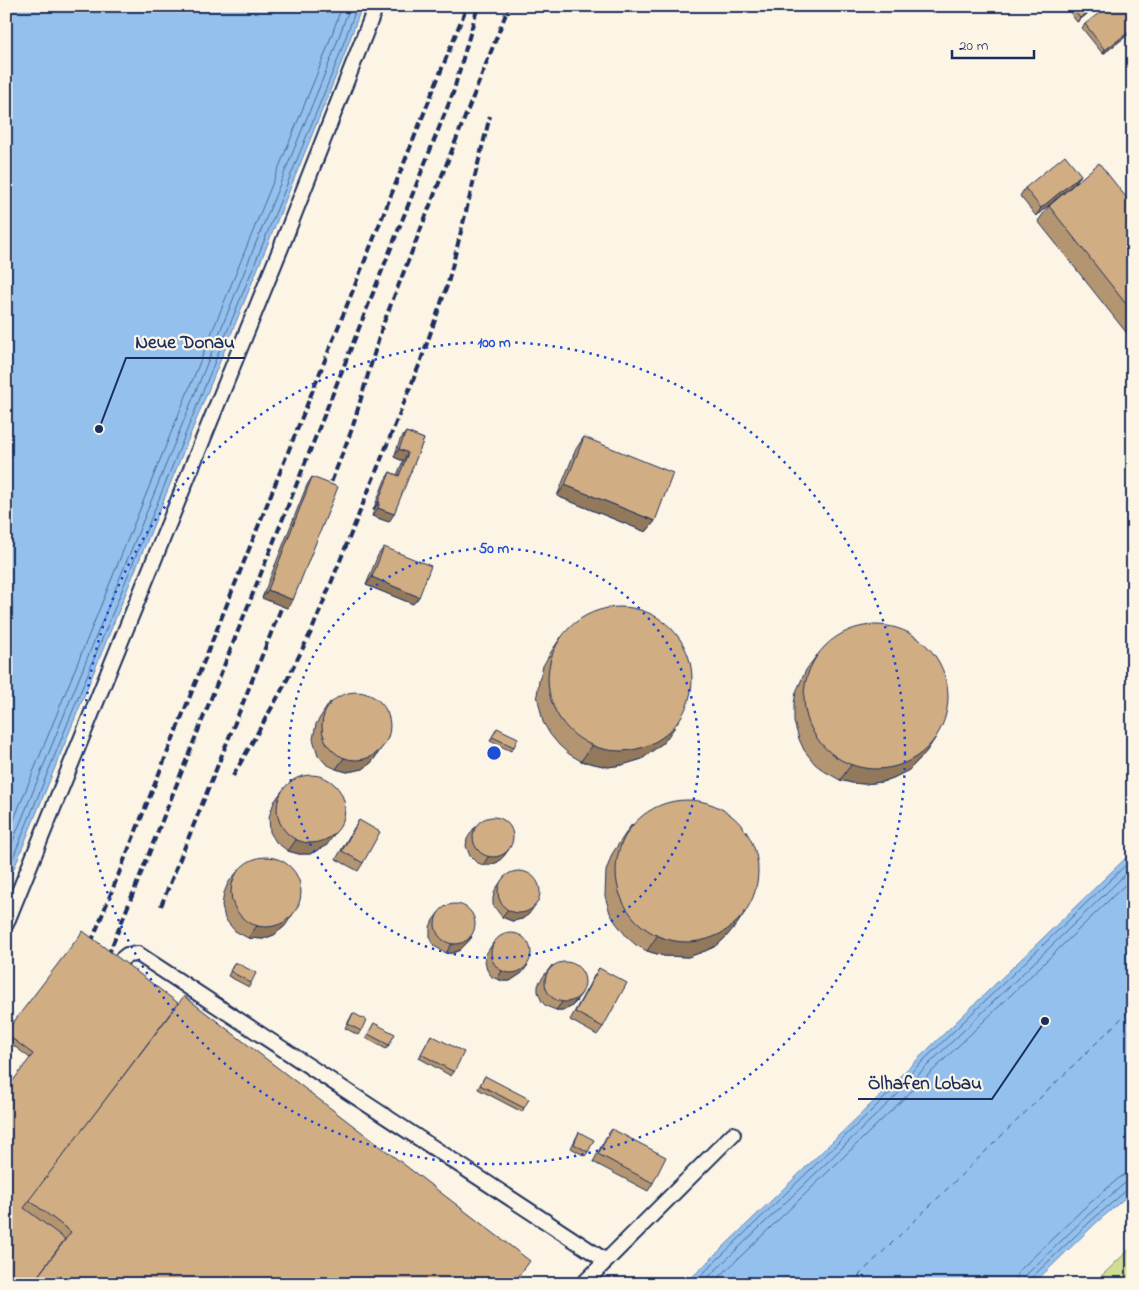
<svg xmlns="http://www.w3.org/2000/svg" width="1139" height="1290" font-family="'Indie Flower',sans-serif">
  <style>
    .green { fill: #d1dd90; stroke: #768677 }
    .water { fill: #94c0ed; stroke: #6486b4 }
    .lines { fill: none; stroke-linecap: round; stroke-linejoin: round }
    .shore { stroke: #4b6997; stroke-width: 1 }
    .ferry { stroke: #395382; stroke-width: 1; stroke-dasharray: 6 5; stroke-linecap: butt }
    .lane-casing { stroke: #1b2f5e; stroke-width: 18 }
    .lane { stroke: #fcf5e5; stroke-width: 14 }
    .rail { stroke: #1b2f5e; stroke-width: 4; stroke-dasharray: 8 4; stroke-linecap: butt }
    .wall { fill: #b49571; stroke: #1b2f5e }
    .shaded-wall { fill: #92795c; stroke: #1b2f5e }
    .building { fill: #d1ad83; stroke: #1b2f5e }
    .ring { fill: none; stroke: #1d4ed8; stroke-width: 2.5; stroke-dasharray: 2.5 5 }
    .centre { fill: #1d4ed8; stroke: #fcf5e5; stroke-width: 2.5 }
    .ring-label { font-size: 15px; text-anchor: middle; font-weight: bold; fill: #1d4ed8; stroke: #fcf5e5; stroke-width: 4.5; stroke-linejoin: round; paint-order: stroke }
    .leader { fill: none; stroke: #1b2f5e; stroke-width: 2 }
    .callout-dot { fill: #1b2f5e; stroke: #fcf5e5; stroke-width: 2 }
    .callout-label { font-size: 19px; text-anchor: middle; font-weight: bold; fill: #1b2f5e; stroke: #fcf5e5; stroke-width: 4.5; stroke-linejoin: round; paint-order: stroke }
  </style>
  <rect width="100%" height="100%" fill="#fcf5e5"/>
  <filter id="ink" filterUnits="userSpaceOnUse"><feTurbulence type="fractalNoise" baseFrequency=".02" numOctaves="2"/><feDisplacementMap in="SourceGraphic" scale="10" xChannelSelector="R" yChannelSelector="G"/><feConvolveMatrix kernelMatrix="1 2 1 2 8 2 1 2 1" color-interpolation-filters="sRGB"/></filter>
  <g filter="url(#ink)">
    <!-- green -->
    <polygon class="green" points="1133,1246 1133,1284 1093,1284"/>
    <!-- water -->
    <g class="water">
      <polygon points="6,6 362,6 342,61 6,888"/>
      <polygon points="1133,851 1133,1191 1096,1223 1033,1284 685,1284"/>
    </g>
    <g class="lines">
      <!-- shore -->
      <g class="shore">
        <polyline points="6,839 325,54 342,6"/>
        <polyline points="6,858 332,56 350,6"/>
        <polyline points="6,875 338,59 357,6"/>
        <polyline points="692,1284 1133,858"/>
        <polyline points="701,1284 1133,867"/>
        <polyline points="712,1284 1133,877"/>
        <polyline points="1016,1284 1017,1275 1021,1269 1083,1209 1119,1178 1126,1174 1133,1174"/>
        <polyline points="1023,1284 1027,1274 1089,1214 1124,1184 1133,1181"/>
        <polyline points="1030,1284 1031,1278 1093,1219 1128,1189 1133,1188"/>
      </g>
      <!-- ferry -->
      <polyline class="ferry" points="850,1284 1133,1007"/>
      <defs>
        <g id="lane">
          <polyline points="6,924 282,245 376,6"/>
          <polyline points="117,963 127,955 138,954 606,1261"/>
          <polyline points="583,1284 733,1134"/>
        </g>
      </defs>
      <!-- lane casing -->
      <use href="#lane" class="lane-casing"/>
      <!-- lane -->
      <use href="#lane" class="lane"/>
      <!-- rail -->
      <g class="rail">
        <polyline points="327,493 352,429 382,327 509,6"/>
        <polyline points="233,776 284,686 312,630 420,363 448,283 490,116"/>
        <polyline points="161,906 282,606"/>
        <polyline points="91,943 467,6"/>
        <polyline points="108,956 453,93 478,6"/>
      </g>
    </g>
    <!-- wall -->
    <g class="wall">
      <polygon points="1065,6 1097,6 1077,22"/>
      <polygon points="1085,24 1133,31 1103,54 1082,28"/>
      <polygon points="1081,175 1075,183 1036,216 1020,196 1025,188"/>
      <polygon points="1049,206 1133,206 1133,341 1038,221"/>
      <polygon points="406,432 424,439 389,522 372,516 374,510 373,510 385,480 390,472 397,475 403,461 394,457 400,440"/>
      <polygon points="584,437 655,521 646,532 557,496 576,449"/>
      <polygon points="312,477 293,600 287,608 262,598 307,485"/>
      <polygon points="384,547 419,597 413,604 366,585 378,555"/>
      <polygon points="561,637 664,742 642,759 622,765 608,767 581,761 569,754 559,745 550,734 543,722 537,695 539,681 543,666 551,652"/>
      <polygon points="817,655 936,737 926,752 909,770 893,778 882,782 864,784 852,783 840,780 824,771 815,764 804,750 799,739 794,722 794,704 796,692 806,670"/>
      <polygon points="330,702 387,740 372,762 363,769 347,772 336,769 326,764 318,755 313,739 316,724"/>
      <polygon points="497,728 514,747 511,751 490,741"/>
      <polygon points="282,791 327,845 310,854 299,854 288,851 276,842 270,832 269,817 274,802"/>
      <polygon points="359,820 363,863 358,871 336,859 354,828"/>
      <polygon points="632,824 747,909 737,924 725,938 716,946 705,951 688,957 664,956 647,951 636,945 627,937 616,923 610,913 605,896 606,871 612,854"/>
      <polygon points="474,828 509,849 503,857 498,862 490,865 483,865 476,862 470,856 466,846 467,839"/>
      <polygon points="237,872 285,926 274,935 263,939 248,938 235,931 225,919 222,905 224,893 228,883"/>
      <polygon points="505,876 529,914 522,919 512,921 502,917 493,905 493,898 495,890"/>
      <polygon points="439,912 472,937 466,944 460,950 453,953 446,953 434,946 430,937 430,927 433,920"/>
      <polygon points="495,940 522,973 510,981 503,981 497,979 492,977 487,970 485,960 486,954"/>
      <polygon points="235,962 251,983 249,987 228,976"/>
      <polygon points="552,965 577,1001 571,1007 564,1010 556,1010 546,1006 542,1002 538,992 538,986 540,981"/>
      <polygon points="599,968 603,1027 597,1035 570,1020 594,976"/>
      <polygon points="353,1013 361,1031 358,1035 345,1028"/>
      <polygon points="374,1023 389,1045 386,1049 366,1038"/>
      <polygon points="6,1032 522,1272 6,1284 30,1058 6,1040"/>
      <polygon points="431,1035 454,1072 451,1076 419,1058"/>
      <polygon points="485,1076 524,1108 522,1112 478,1089"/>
      <polygon points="612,1129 653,1183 648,1191 593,1162 606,1137"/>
      <polygon points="579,1132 588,1152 585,1156 571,1148"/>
    </g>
    <!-- shaded-wall -->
    <g class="shaded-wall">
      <polygon points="1095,6 1097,6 1077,22 1080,18"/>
      <polygon points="1133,29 1133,31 1103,54 1105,50"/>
      <polygon points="1081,175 1075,183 1036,216 1041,208"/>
      <polygon points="399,449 408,453 403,461 394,457"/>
      <polygon points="565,485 655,521 646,532 557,496"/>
      <polygon points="378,502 380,502 374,510 373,510"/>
      <polygon points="378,508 394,514 389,522 372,516"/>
      <polygon points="372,577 419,597 413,604 366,585"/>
      <polygon points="268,590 293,600 287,608 262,598"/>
      <polygon points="675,727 664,742 642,759 622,765 608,767 581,761 592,746"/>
      <polygon points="936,737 926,752 909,770 893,778 882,782 864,784 852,783 840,780 851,765"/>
      <polygon points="380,750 372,762 363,769 347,772 336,769 344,758"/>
      <polygon points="335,833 327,845 310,854 299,854 288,851 296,840"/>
      <polygon points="509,849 503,857 498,862 490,865 483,865 488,857"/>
      <polygon points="538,901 529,914 522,919 512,921 502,917 508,909"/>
      <polygon points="747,909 737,924 725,938 716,946 705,951 688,957 664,956 647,951 657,936"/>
      <polygon points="293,914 285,926 274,935 263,939 248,938 256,927"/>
      <polygon points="472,937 466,944 460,950 453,953 446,953 451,945"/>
      <polygon points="528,965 522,973 510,981 503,981 497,979 502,971"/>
      <polygon points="582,993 571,1007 564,1010 556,1010 562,1002"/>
    </g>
    <!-- building -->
    <g class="building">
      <polygon points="1071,6 1095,6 1080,18"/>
      <polygon points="1108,6 1133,6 1133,29 1105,50 1085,24"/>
      <polygon points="1065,155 1081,175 1041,208 1025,188"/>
      <polygon points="1099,163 1133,206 1133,313 1049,206"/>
      <polygon points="406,432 424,439 394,514 378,508 380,502 378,502 390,472 399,476 408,453 399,449"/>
      <polygon points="584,437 673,473 655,521 565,485"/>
      <polygon points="312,477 338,487 293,600 268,590"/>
      <polygon points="384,547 431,566 419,597 372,577"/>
      <circle cx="620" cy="679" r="72"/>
      <circle cx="876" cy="697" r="72"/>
      <circle cx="356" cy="726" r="34"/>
      <polygon points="497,728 518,738 514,747 492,737"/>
      <circle cx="311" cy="809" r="34"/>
      <circle cx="687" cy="871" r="71"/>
      <circle cx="493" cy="837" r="20"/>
      <polygon points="359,820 380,832 363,863 342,851"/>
      <circle cx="266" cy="892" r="35"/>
      <circle cx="519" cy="892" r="21"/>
      <circle cx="455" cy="924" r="20"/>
      <polygon points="83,931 178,1003 24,1208 65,1239 32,1284 6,1284 6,1090 33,1054 6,1034 6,1032"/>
      <circle cx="511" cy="953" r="20"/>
      <circle cx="565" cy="982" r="20"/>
      <polygon points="235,962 256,973 251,983 230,971"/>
      <polygon points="599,968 627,983 603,1027 575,1012"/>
      <polygon points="184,996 530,1261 513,1284 32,1284 71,1232 29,1200"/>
      <polygon points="353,1013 366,1020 361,1031 348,1024"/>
      <polygon points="374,1023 395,1034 389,1045 368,1034"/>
      <polygon points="431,1035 464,1052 454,1072 421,1054"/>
      <polygon points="485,1076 529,1099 524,1108 480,1085"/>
      <polygon points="612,1129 666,1157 653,1183 598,1154"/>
      <polygon points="579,1132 594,1140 588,1152 574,1144"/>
    </g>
  </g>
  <!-- distance rings -->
  <g class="ring">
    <circle cx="494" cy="753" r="205"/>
    <circle cx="494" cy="753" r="411"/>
  </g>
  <circle cx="494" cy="753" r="8" class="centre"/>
  <g class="ring-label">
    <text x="494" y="347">100 m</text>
    <text x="494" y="553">50 m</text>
  </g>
  <!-- callouts -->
  <path class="leader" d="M99 429L126 358H245M1045 1021L992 1099H858"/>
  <g class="callout-dot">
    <circle cx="99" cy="429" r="5"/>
    <circle cx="1045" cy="1021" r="5"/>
  </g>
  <g class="callout-label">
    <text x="185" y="348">Neue Donau</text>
    <text x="925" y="1089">Ölhafen Lobau</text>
  </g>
  <!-- margin -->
  <rect width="1139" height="1290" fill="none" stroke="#fcf5e5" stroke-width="25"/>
  <rect x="12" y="12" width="1114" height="1265" fill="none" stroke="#1b2f5e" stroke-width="2" filter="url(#ink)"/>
  <!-- scale -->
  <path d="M952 50v8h82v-8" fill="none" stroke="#1b2f5e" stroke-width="2.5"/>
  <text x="959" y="50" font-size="15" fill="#1b2f5e" stroke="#fcf5e5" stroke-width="4" paint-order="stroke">20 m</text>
</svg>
